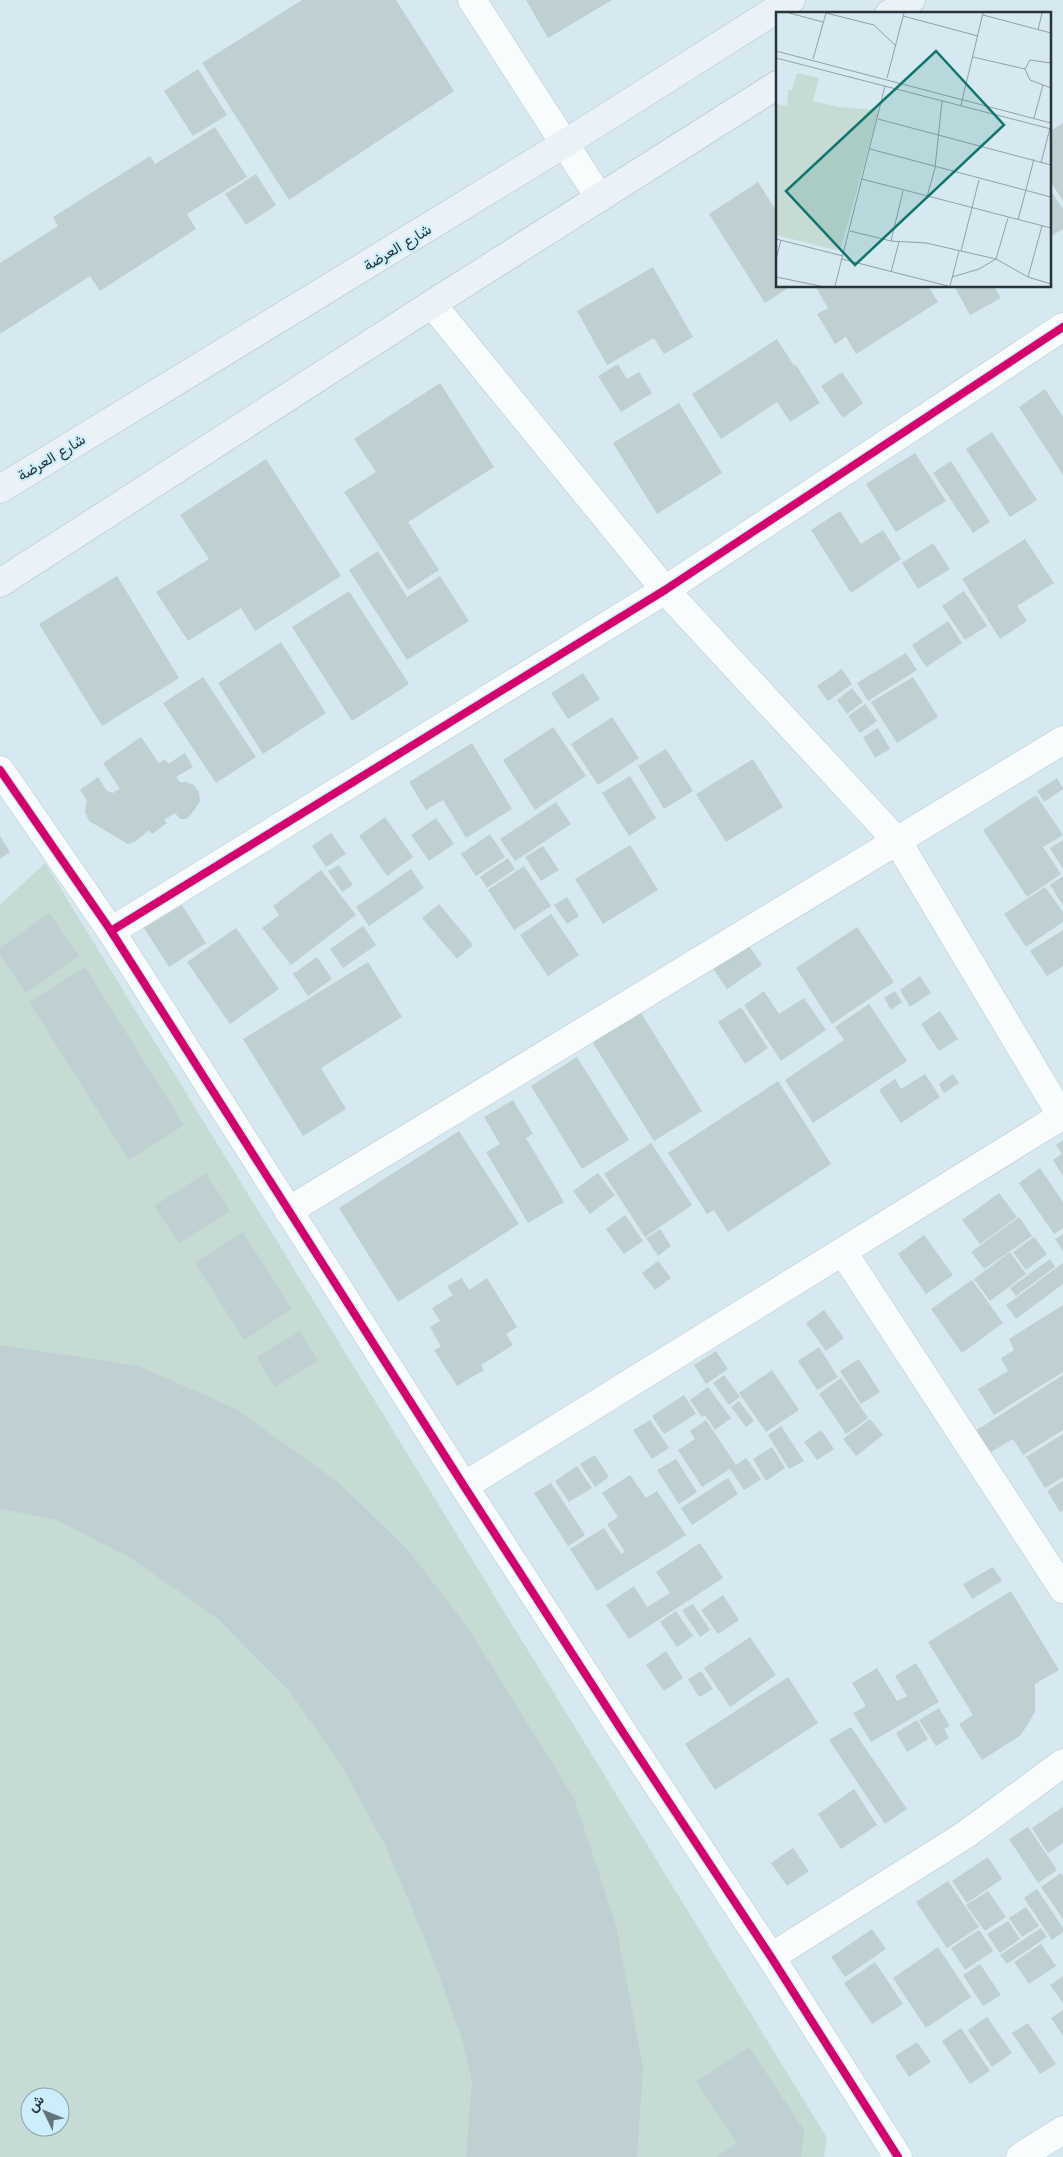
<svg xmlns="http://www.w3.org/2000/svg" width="1063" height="2157" font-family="Helvetica,Vazirmatn,sans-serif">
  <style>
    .green { fill: #c6dbd4; fill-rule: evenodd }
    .building { fill: #bfd0d2 }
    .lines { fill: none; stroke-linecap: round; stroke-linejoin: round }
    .minor-casing { stroke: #b7c6cb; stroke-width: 29 }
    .tertiary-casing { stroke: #b7c6cb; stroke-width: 29 }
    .primary-casing { stroke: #adbcc6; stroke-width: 29 }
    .minor { stroke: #f9fcfd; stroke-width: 28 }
    .tertiary { stroke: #f9fcfd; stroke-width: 28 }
    .primary { stroke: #ebf2f7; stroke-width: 28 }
    .cycleway-casing { stroke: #cbeefa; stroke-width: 11 }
    .cycleway { stroke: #d6006c; stroke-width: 8 }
    .labels { text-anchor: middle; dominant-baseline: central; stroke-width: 4.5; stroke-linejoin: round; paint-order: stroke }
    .street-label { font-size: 15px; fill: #27353a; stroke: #cbeefa }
    .inset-road { fill: none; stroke: #90a1a7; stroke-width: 1 }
    .view { fill: #0f766e; fill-opacity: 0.15; stroke: #0f766e; stroke-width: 2.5 }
    .inset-edge { fill: none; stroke: #27353a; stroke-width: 2.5 }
  </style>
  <rect width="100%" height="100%" fill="#d6e9f0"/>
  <!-- green -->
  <path class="green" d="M45,863L827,2138L824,2157H0V905ZM30,2097H60V2127H30Z"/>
  <!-- building -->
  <g class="building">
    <polygon points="302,0 396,0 454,91 289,200 202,63"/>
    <polygon points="526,0 612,0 548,38"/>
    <polygon points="198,69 227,115 193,136 164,91"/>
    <polygon points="1063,123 1063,201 1049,179 1049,132"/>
    <polygon points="215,127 247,177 187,214 196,229 100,291 90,276 0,334 0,263 58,226 53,217 150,156 155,164"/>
    <polygon points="256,174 276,205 246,225 225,194"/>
    <polygon points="758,182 777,212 777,286 791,286 765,303 709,214"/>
    <polygon points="1049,188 1063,209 1063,229 1053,235 1049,230"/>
    <polygon points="653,267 693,337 664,354 654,338 607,365 577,311"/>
    <polygon points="815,286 928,286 938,302 856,354 846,337 835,344 817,314 828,308"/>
    <polygon points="954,286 994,286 1001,298 970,315"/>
    <polygon points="777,339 794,366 796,365 820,403 790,422 777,402 721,439 692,394"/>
    <polygon points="618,364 627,379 639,372 652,393 621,412 598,376"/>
    <polygon points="842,372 863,403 843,418 821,386"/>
    <polygon points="440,383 494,467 408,522 439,570 408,590 344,492 376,472 354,439"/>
    <polygon points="1045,389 1063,417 1063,475 1019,407"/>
    <polygon points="679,403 722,473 657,514 613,443"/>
    <polygon points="992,432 1037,500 1010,517 966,449"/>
    <polygon points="915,453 946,501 896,532 866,484"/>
    <polygon points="266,459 341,576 255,631 241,608 188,641 156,592 209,559 180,515"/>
    <polygon points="951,461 990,522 973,533 933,473"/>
    <polygon points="840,511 861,544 883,530 901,559 851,593 811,530"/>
    <polygon points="1025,539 1054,583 1017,606 1027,621 1000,639 962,579"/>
    <polygon points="933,543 950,569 918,589 902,563"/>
    <polygon points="378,551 407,597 440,576 469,621 407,660 349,570"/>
    <polygon points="117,576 179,678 102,726 39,624"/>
    <polygon points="349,591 409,684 352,721 292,627"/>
    <polygon points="964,591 987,626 965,640 942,606"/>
    <polygon points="948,621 962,643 926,667 912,645"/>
    <polygon points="281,642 326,713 263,754 218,683"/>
    <polygon points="906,653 917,670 868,701 857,683"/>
    <polygon points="842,669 852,684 828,701 817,686"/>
    <polygon points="583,673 600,699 568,719 551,693"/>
    <polygon points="203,677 256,757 216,783 163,703"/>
    <polygon points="913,677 938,717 897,743 871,702"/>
    <polygon points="852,688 863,702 847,714 837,700"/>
    <polygon points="865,704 877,721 860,733 848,716"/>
    <polygon points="612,717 639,758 598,785 571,744"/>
    <polygon points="553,727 586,776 535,810 503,760"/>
    <polygon points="878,728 890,749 875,758 863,737"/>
    <polygon points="141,737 159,763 165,759 168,764 185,753 193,767 176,777 180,782 186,782 194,785 199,792 200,801 196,808 187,819 180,819 175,813 164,820 167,823 152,834 149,830 136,841 128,844 89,821 85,812 87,800 80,790 98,777 107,791 114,793 115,790 117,791 120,789 103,763"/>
    <polygon points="472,743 512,809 466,838 443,800 426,810 409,782"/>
    <polygon points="666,749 693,791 664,809 638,766"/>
    <polygon points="753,759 783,807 726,842 696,794"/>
    <polygon points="630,776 656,818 629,836 602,793"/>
    <polygon points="1057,778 1063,789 1044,802 1037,791"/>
    <polygon points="1036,795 1063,835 1043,847 1061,874 1027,897 983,830"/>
    <polygon points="556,802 571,824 515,861 500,839"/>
    <polygon points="385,817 413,857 387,876 359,836"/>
    <polygon points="436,818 454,844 429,861 411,835"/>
    <polygon points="331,833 346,854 326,867 312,846"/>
    <polygon points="490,834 505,857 476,876 461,854"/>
    <polygon points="0,836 10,852 0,859"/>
    <polygon points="1063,840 1063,869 1050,848"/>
    <polygon points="630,845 658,890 603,924 575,879"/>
    <polygon points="543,846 559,870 541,881 525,857"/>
    <polygon points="508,858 515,869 487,888 480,877"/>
    <polygon points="339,865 353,885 342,892 328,871"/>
    <polygon points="524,866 551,906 514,930 488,890"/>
    <polygon points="411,869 424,888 369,926 356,907"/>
    <polygon points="321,870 356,915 291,965 262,928 279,915 273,906"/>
    <polygon points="1063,876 1063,905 1050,885"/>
    <polygon points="1045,887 1063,912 1063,922 1026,947 1004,914"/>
    <polygon points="567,897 579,916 567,924 554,905"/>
    <polygon points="439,904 473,945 457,959 422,918"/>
    <polygon points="182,905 206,943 169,967 144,928"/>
    <polygon points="49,913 79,956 26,993 0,955 0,948"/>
    <polygon points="551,914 579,955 548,976 520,935"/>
    <polygon points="363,926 376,945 343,968 330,949"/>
    <polygon points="857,927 894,982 832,1024 796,968"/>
    <polygon points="236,928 279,989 230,1024 187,962"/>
    <polygon points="1063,930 1063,966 1047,976 1030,951"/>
    <polygon points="747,943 762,965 727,989 712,967"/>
    <polygon points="317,957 332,979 308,996 293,974"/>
    <polygon points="368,962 402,1017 321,1068 346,1109 303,1136 243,1039"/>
    <polygon points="85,967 184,1125 129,1160 29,1002"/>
    <polygon points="920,976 931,993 910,1007 900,990"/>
    <polygon points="764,991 779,1014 804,998 826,1030 781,1061 744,1005"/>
    <polygon points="895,991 902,1002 891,1010 884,998"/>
    <polygon points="869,1004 907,1061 813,1123 785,1080 844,1040 835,1027"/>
    <polygon points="636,1005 702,1111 654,1141 588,1035"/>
    <polygon points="741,1007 768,1048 745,1064 718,1022"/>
    <polygon points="940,1011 958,1039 939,1051 921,1024"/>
    <polygon points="577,1057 629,1140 582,1169 531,1086"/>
    <polygon points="925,1074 940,1097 901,1123 879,1090 895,1079 901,1089"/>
    <polygon points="953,1074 959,1083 944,1093 939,1084"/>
    <polygon points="778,1081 831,1164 728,1232 714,1210 707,1214 668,1153"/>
    <polygon points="513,1100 533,1134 526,1138 564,1202 528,1223 486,1152 500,1144 484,1117"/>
    <polygon points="459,1131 519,1224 398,1302 339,1208"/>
    <polygon points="1063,1140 1063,1176 1053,1160 1062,1154 1056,1145"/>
    <polygon points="651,1143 692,1205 645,1237 604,1174"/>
    <polygon points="1040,1168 1063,1202 1063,1228 1054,1234 1019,1183"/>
    <polygon points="206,1173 230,1211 179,1243 154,1206"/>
    <polygon points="598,1173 615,1195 590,1214 573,1191"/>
    <polygon points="999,1193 1017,1217 980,1244 962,1220"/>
    <polygon points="625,1215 643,1241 624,1254 606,1229"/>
    <polygon points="1019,1217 1032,1236 984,1269 971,1252"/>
    <polygon points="660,1229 671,1246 658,1256 646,1238"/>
    <polygon points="243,1232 292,1309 244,1340 195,1263"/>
    <polygon points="1063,1234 1063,1251 1055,1239"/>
    <polygon points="924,1235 953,1275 926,1294 898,1254"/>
    <polygon points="1034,1237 1047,1254 1026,1270 1013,1252"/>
    <polygon points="1010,1252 1026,1274 990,1301 974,1279"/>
    <polygon points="1050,1259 1055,1267 1016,1296 1010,1288"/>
    <polygon points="658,1261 671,1278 655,1290 642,1273"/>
    <polygon points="1063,1263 1063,1284 1016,1319 1006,1305"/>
    <polygon points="462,1278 469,1290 487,1278 517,1327 506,1334 513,1345 481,1365 484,1370 457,1386 434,1350 441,1347 430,1327 440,1321 432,1308 453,1295 447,1286"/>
    <polygon points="972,1280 1003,1323 962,1353 931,1309"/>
    <polygon points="1063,1305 1063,1372 994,1415 978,1389 1008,1371 1001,1358 1014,1350 1009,1339"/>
    <polygon points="824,1310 844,1338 826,1351 806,1323"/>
    <polygon points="300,1331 318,1361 274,1387 257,1357"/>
    <polygon points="0,1345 139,1366 234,1408 337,1481 408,1550 468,1628 574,1798 616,1925 643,2068 637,2157 466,2157 472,2082 462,2039 433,1959 386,1847 341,1765 290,1692 217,1618 129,1557 54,1519 0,1509"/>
    <polygon points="819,1347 838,1377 817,1390 798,1361"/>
    <polygon points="716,1351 728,1369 706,1384 694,1365"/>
    <polygon points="859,1359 880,1392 861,1404 840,1371"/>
    <polygon points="772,1370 799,1410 766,1432 739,1393"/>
    <polygon points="724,1375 740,1397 729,1405 713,1383"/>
    <polygon points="1063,1375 1063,1430 1023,1455 1013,1439 986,1455 972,1433"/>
    <polygon points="841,1378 868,1418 846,1434 819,1394"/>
    <polygon points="708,1387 731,1418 715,1430 705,1415 702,1417 690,1400"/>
    <polygon points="684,1395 696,1414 664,1434 652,1416"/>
    <polygon points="739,1401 754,1421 746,1427 731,1407"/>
    <polygon points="870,1419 883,1435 856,1456 843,1439"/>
    <polygon points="650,1420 669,1448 652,1459 633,1430"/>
    <polygon points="706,1420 736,1465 746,1458 761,1479 744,1490 730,1469 702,1487 678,1450 695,1439 690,1431"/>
    <polygon points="781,1426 804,1461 789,1469 768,1435"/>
    <polygon points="821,1430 834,1449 817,1460 804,1442"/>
    <polygon points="1063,1434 1063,1477 1045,1488 1026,1457"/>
    <polygon points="772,1447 785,1468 766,1481 753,1459"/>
    <polygon points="595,1455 609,1477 595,1487 580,1464"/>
    <polygon points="676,1459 697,1492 679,1504 657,1470"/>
    <polygon points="577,1466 592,1488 569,1502 555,1481"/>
    <polygon points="630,1475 646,1498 657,1491 686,1535 597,1591 570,1549 604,1528 621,1554 625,1552 607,1524 618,1517 602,1493"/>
    <polygon points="728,1478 738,1494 692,1525 681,1508"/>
    <polygon points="1063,1481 1063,1510 1060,1512 1047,1491"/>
    <polygon points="551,1483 585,1535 568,1546 534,1493"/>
    <polygon points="700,1543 723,1578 629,1639 606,1605 634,1586 647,1607 670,1593 656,1572"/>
    <polygon points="993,1567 1002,1581 972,1599 963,1584"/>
    <polygon points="1011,1591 1059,1670 1035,1684 1035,1712 1021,1735 982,1760 959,1724 973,1715 928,1642"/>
    <polygon points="723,1595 739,1620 718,1634 701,1610"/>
    <polygon points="693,1604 710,1630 700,1637 682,1610"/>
    <polygon points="676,1611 693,1636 677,1647 660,1622"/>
    <polygon points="750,1637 776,1675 730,1707 704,1668"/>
    <polygon points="666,1651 683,1678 664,1691 646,1665"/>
    <polygon points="916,1663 939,1702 871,1742 853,1713 866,1706 852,1683 877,1668 897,1701 907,1696 895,1676"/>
    <polygon points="701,1671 713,1689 699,1697 688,1679"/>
    <polygon points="788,1677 818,1723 715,1790 685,1744"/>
    <polygon points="939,1708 950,1726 944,1729 949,1738 936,1746 919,1720"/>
    <polygon points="917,1720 928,1739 907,1752 896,1733"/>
    <polygon points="851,1727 907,1809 885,1824 829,1740"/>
    <polygon points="854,1789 877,1825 841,1849 818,1814"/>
    <polygon points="1063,1807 1063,1843 1048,1853 1032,1828"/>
    <polygon points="1028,1827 1057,1870 1038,1883 1009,1839"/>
    <polygon points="793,1848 809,1871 787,1886 771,1863"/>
    <polygon points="988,1857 1002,1879 967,1903 952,1881"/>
    <polygon points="1061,1873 1063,1876 1063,1919 1041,1887"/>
    <polygon points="948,1881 979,1927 947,1948 916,1902"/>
    <polygon points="1037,1889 1063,1928 1063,1932 1052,1940 1024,1898"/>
    <polygon points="988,1891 1006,1917 985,1931 966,1905"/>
    <polygon points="1026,1907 1039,1926 1022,1937 1009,1918"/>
    <polygon points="1008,1921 1020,1939 1000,1953 987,1934"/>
    <polygon points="1041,1928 1047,1937 1007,1964 1000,1955"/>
    <polygon points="872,1929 886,1949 845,1977 831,1957"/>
    <polygon points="979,1930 993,1951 965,1970 951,1948"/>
    <polygon points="1041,1944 1056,1966 1029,1984 1014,1962"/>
    <polygon points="938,1947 971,1997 926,2028 893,1978"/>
    <polygon points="875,1962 903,2004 872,2024 844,1983"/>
    <polygon points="980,1964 1001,1995 983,2006 963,1975"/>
    <polygon points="1063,1976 1063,2003 1050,1985"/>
    <polygon points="1063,2010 1063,2036 1051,2018"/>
    <polygon points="987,2017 1012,2053 992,2067 968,2030"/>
    <polygon points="1028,2023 1056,2064 1040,2074 1012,2033"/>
    <polygon points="961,2028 990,2071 970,2084 942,2041"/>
    <polygon points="917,2042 931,2062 909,2077 895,2056"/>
    <polygon points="749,2047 804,2130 801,2157 716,2157 737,2143 696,2082"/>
  </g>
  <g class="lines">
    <defs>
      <g id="minor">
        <polyline points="472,0 599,197"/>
        <polyline points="432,304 665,590 898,842 1061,1115"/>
        <polyline points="111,931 665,590 1063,327"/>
        <polyline points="288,1211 1063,740"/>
        <polyline points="843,1252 1063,1589"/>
        <polyline points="464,1486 1063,1115"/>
        <polyline points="771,1957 965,1835 1063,1763"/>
        <polyline points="1020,2157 1063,2130"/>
      </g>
      <polyline id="tertiary" points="0,770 111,931 464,1486 624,1734 771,1957 898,2157"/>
      <g id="primary">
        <polyline points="889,14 911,0"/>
        <polyline points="0,489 564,144 791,0"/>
        <polyline points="0,583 432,304 777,85"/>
      </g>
    </defs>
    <!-- minor casing -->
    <use href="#minor" class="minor-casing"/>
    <!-- tertiary casing -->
    <use href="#tertiary" class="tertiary-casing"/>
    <!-- primary casing -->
    <use href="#primary" class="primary-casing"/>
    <!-- minor -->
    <use href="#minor" class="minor"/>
    <!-- tertiary -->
    <use href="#tertiary" class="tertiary"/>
    <!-- primary -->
    <use href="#primary" class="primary"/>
    <defs>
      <g id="cycleway">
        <polyline points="0,770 111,931 464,1486 624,1734 771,1957 898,2157"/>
        <polyline points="111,931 665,590 1063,327"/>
      </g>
    </defs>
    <!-- cycleway casing -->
    <use href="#cycleway" class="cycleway-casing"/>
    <!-- cycleway -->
    <use href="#cycleway" class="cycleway"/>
  </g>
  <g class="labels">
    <!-- street labels -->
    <g class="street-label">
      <text transform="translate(397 247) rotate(-31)">شارع العرضة</text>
      <text transform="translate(51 457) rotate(-31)">شارع العرضة</text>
    </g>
  </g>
  <!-- overview -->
  <g transform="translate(776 12)">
    <rect width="275" height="275" fill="#d6e9f0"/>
    <path d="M21,61L43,66L37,89L62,95L103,98L65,235L60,238L0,223V92L11,94L12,78H16Z" fill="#c6dbd4"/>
    <path class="inset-road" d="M13,1L47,10M50,1L98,13L120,34M207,3L275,21M127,4L202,24M262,18L266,1M0,39L275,111M197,45L249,57M0,46L275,117M37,47L50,1M275,51L254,48L249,57L254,68L275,76M111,66L128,1M185,93L207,1M258,106L267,73M102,107L275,153M94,137L275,185M265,151L274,116M86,167L275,216M151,185L159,156L166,89M242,208L258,147M74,219L115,229L150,231L220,247L252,265L275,272M0,227L67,244M115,229L127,179M185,239L203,168M0,247L5,228M66,247L172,274M115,260L123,230M0,265L44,274M176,265L203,257L220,247L232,206M252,265L266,214M59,274L109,74M174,274L183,239"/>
    <path class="view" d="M160,39L228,113L79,253L10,179Z"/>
    <rect width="275" height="275" class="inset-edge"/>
  </g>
  <!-- north arrow -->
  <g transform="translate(45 2112) rotate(313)"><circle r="24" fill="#cbeefa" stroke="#89a4ad"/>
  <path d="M0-4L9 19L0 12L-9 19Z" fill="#64747a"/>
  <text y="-8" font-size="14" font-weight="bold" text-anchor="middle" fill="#27353a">ش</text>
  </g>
</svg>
